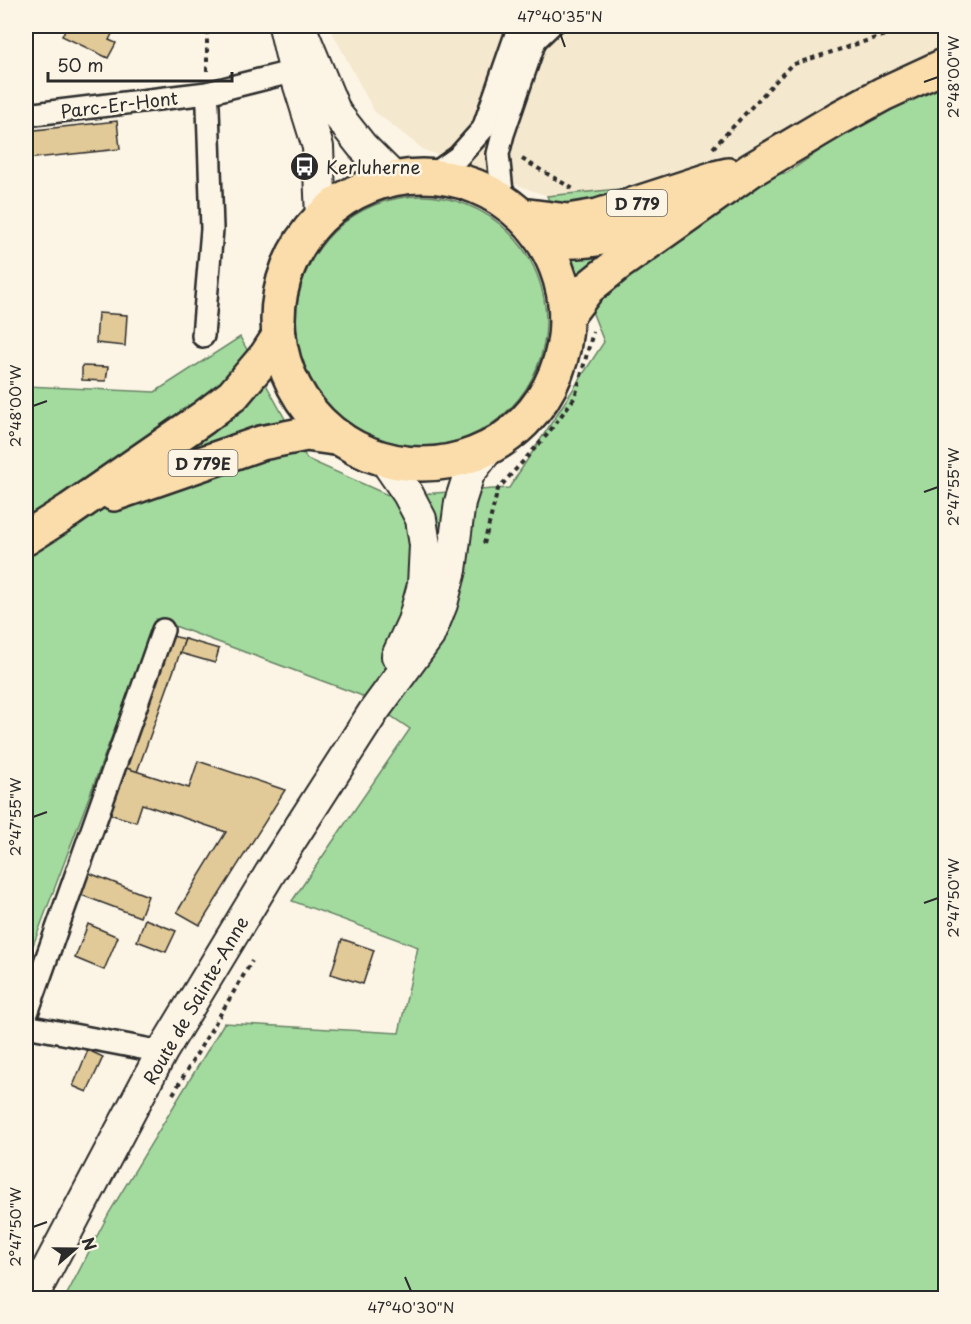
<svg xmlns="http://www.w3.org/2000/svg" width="971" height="1324" font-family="'Playpen Sans',sans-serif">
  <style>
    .built { fill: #f4e8ce }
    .green { fill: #a3db9f; stroke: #678365; stroke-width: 1.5 }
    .building { fill: #e1c998; stroke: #2b2b2b; stroke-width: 1.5 }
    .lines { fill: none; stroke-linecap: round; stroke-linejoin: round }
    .service-casing { stroke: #2b2b2b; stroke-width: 15 }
    .minor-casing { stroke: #2b2b2b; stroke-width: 26 }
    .secondary-casing { stroke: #2b2b2b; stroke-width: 34 }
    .primary-casing { stroke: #2b2b2b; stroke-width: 38 }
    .path { stroke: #2b2b2b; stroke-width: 4; stroke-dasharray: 4.5 4.5; stroke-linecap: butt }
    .service { stroke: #fcf5e5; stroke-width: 10 }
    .minor { stroke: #fcf5e5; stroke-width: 21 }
    .secondary { stroke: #fcf5e5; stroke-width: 30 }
    .primary { stroke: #faddab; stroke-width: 33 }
    .ticks { fill: none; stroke: #2b2b2b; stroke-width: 2 }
    .labels { text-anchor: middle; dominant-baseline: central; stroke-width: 5; stroke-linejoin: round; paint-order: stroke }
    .shield { fill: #fcf5e5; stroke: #6a6863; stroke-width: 1.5 }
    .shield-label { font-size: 16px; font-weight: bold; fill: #2b2b2b }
    .street-label { font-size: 18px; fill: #2b2b2b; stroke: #fcf5e5 }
    .poi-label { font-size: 18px; fill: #2b2b2b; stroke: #fcf5e5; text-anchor: start }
    .neatline { fill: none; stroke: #2b2b2b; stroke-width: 2 }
    .ticks-label { font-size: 15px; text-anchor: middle; fill: #2b2b2b }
  </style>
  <rect width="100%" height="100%" fill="#fcf5e5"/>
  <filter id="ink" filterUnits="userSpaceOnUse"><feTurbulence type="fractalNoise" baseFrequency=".0167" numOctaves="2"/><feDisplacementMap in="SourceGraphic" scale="12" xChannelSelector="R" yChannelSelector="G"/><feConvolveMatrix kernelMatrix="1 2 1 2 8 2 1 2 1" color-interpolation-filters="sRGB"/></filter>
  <g filter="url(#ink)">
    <!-- built -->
    <polygon class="built" points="329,26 945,26 945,86 864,120 787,173 547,196 424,150 374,111"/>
    <!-- green -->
    <g class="green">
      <polygon points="945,86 945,1298 65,1298 109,1213 224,1023 399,1033 418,947 292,901 410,729 360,695 156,619 26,964 26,386 155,392 240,337 307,459 390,496 509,488 604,342 547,196 787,173 864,120"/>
      <circle cx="421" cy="321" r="125"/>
    </g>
    <!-- building -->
    <g class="building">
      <polygon points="67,26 116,26 109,40 116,43 108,58 62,36"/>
      <polygon points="117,121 120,149 26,159 26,131"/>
      <polygon points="98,313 127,315 125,346 96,343"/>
      <polygon points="82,366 108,367 106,381 82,380"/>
      <polygon points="172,636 185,639 137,772 123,767"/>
      <polygon points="185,639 219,649 215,663 180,653"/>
      <polygon points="198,761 285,790 200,925 177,912 226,832 142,804 136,822 106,813 123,767 189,788"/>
      <polygon points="84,871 148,896 140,917 76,893"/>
      <polygon points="145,919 176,931 166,952 137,941"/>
      <polygon points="88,924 118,937 104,970 75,958"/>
      <polygon points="342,939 374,950 363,984 331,974"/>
      <polygon points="88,1050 103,1057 87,1092 73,1086"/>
    </g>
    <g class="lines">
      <defs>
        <polyline id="service" points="538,45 558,26"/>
        <g id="minor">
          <polyline points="26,115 207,93 279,75 306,72"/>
          <polyline points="431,176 458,157 483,129 519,26"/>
          <polyline points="503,201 498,154 503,134 540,26"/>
          <polyline points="203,336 212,229 208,107 207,93"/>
          <polyline points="26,1016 163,630"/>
          <polyline points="26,1026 162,1052"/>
        </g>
        <g id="secondary">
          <polyline points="284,26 295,73 318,147 321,217"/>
          <polyline points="300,26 336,113 362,146 394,178"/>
          <polyline points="384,459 408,494 421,519 425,545 423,585 413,621 397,656"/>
          <polyline points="32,1298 162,1052 272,870 374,711 429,636 442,604 451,570 460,502 469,474 489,448"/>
        </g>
        <g id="primary">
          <circle cx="422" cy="320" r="144"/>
          <polyline points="521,215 568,221 598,216 715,178 728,175"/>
          <path d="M553,241C596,243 622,236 658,214"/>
          <polyline points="566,317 588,288 619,263 751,170 837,119 883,94 946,65"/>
          <polyline points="114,494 261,443 306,434 341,439"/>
          <polyline points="26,538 70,510 203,418 233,395 266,356 279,336"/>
        </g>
      </defs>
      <!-- service casing -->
      <use href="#service" class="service-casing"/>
      <!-- minor casing -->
      <use href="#minor" class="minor-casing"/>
      <!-- secondary casing -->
      <use href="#secondary" class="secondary-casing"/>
      <!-- primary casing -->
      <use href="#primary" class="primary-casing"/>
      <!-- path -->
      <g class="path">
        <polyline points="207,71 207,26"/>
        <polyline points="713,148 791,65 913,26"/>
        <polyline points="522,159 575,190"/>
        <polyline points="484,544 498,489 546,436 575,397 593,332"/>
        <polyline points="173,1094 252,961"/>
      </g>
      <!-- service -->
      <use href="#service" class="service"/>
      <!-- minor -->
      <use href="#minor" class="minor"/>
      <!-- secondary -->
      <use href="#secondary" class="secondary"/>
      <!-- primary -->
      <use href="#primary" class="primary"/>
    </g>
  </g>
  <!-- ticks -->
  <path class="ticks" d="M560,33L565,47M924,82L938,77M33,406L47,401M924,492L938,487M33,817L47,812M924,903L938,898M33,1227L47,1222M405,1277L411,1291"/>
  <!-- icons -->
  <defs>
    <symbol id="bus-disc" viewBox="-11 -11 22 22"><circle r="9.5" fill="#2b2b2b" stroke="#fcf5e5"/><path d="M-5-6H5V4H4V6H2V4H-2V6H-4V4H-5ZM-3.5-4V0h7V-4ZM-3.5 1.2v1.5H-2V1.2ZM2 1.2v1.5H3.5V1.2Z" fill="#fff"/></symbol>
  </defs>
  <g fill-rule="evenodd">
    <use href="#bus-disc" x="288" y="150" width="33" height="33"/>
  </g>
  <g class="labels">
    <!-- shield labels -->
    <g class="shield">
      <rect x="607" y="190" width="60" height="26" rx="4.5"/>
      <rect x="168.5" y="450" width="69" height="26" rx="4.5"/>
    </g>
    <g class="shield-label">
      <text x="637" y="203">D 779</text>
      <text x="203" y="463">D 779E</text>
    </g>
    <!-- street labels -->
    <g class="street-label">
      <text transform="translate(119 104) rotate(-7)">Parc-Er-Hont</text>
      <text transform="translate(195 1000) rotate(-60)">Route de Sainte-Anne</text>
    </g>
    <!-- poi labels -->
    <g class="poi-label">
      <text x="326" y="166">Kerluherne</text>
    </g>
  </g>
  <!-- margin -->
  <rect width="971" height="1324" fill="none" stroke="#fcf5e5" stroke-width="66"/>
  <!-- north arrow -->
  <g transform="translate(75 1249) rotate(70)" stroke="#fcf5e5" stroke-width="4.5" paint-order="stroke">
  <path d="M0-4.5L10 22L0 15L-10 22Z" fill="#2b2b2b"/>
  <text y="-9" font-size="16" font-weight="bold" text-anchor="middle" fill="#2b2b2b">N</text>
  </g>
  <!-- scale -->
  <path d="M48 72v9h184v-9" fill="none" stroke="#2b2b2b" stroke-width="3"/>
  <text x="57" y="72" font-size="18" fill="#2b2b2b" stroke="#fcf5e5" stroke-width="4.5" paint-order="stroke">50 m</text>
  <rect x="33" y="33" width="905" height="1258" class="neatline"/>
  <g class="ticks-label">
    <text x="560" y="22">47°40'35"N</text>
    <text transform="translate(954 77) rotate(-90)" y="5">2°48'00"W</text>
    <text transform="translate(16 406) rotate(-90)" y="5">2°48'00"W</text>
    <text transform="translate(954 487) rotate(-90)" y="5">2°47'55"W</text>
    <text transform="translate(16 817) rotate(-90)" y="5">2°47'55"W</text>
    <text transform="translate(954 898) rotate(-90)" y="5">2°47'50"W</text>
    <text transform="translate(16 1227) rotate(-90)" y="5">2°47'50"W</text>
    <text x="411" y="1313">47°40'30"N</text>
  </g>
</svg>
